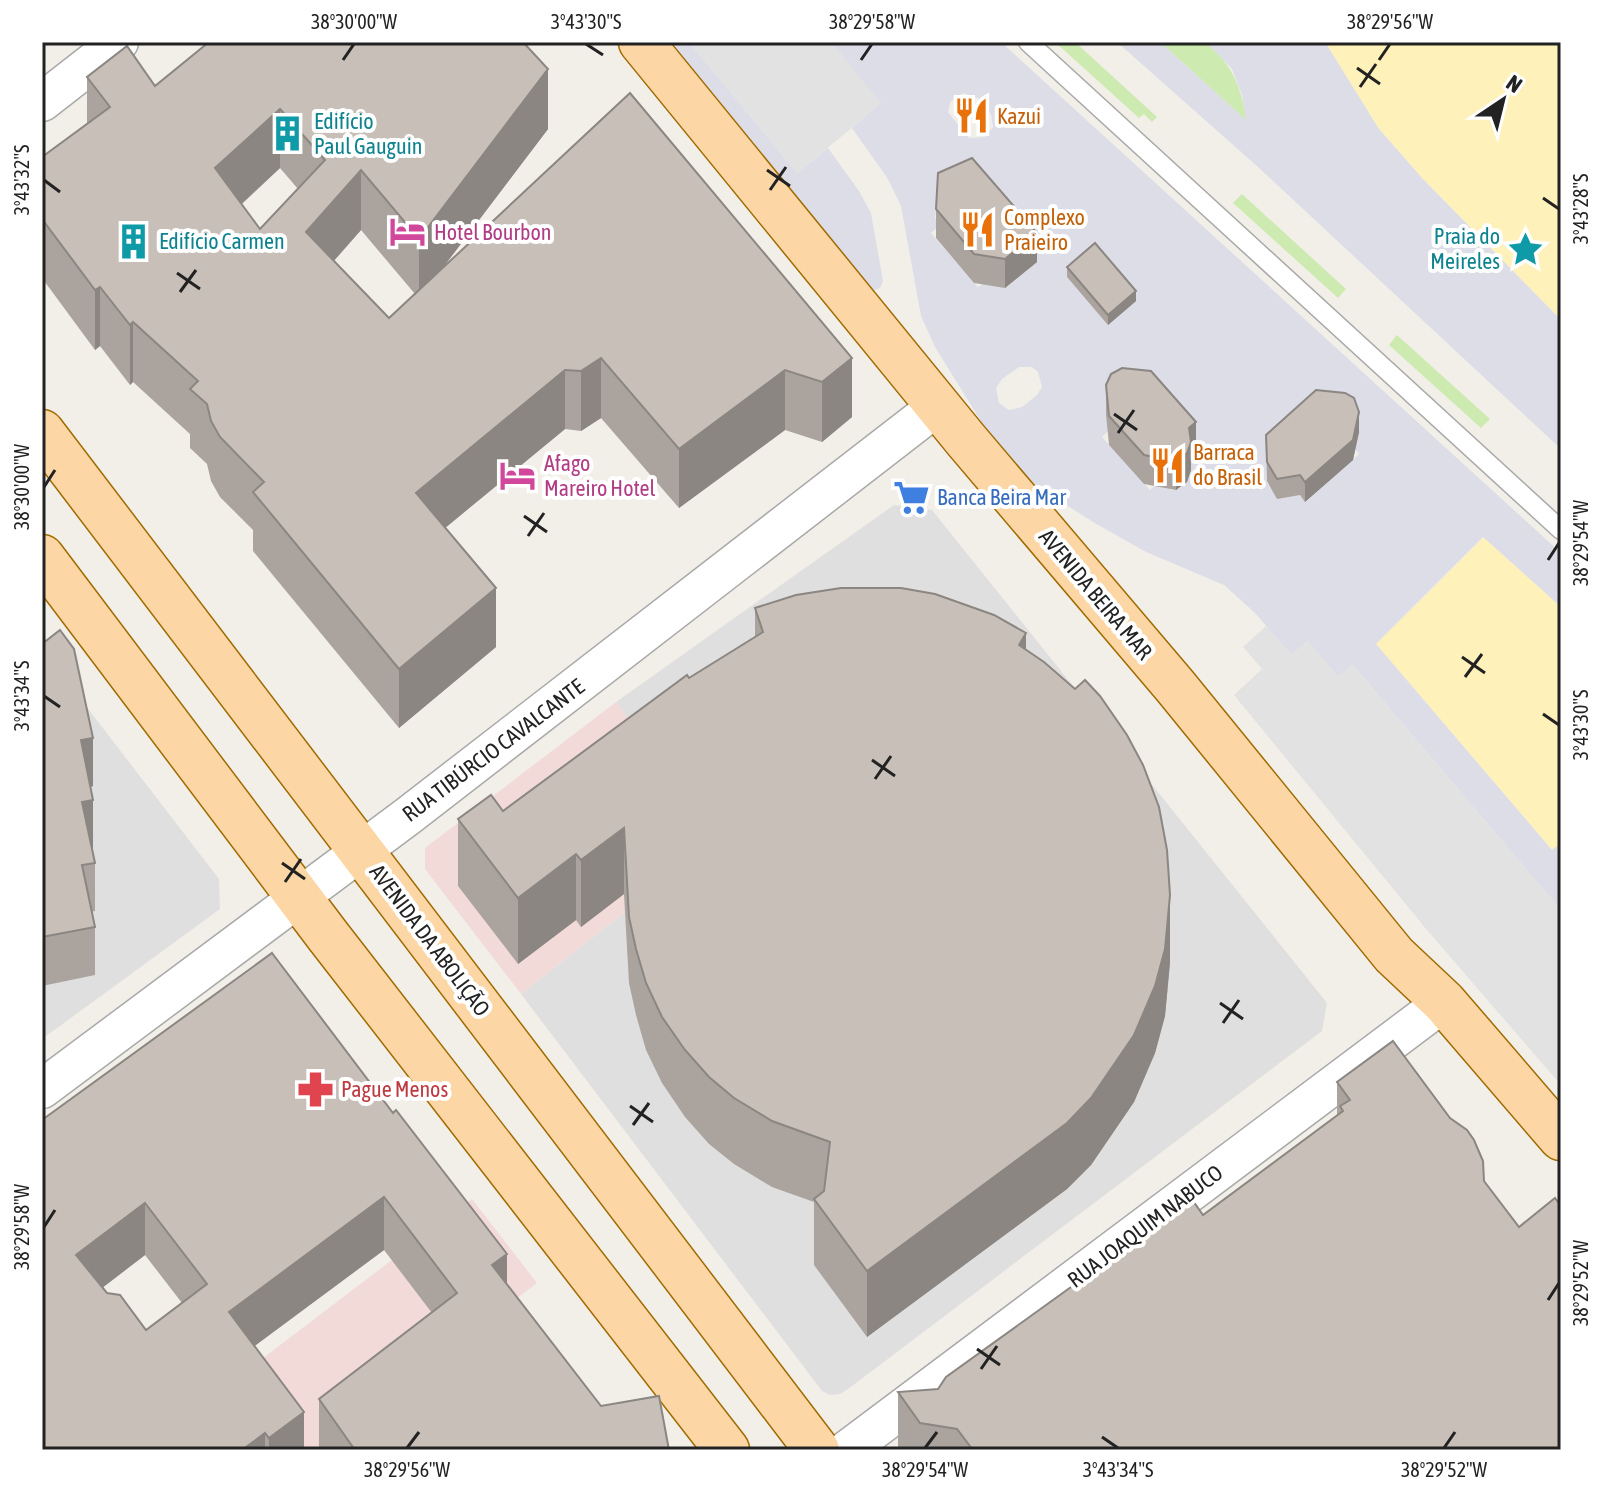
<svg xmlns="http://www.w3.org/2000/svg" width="1603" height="1492" font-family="'Asap Condensed',sans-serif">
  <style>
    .residential { fill: #e0dfdf }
    .commercial { fill: #f2dad9 }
    .grass { fill: #cdebb0 }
    .sand { fill: #fff1ba }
    .parking { fill: #e2e2e2 }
    .plaza { fill: #dddde8; fill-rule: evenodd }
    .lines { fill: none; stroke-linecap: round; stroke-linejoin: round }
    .lane-casing { stroke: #a9a9a9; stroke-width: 21 }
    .street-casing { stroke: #a9a9a9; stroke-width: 41 }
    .primary-casing { stroke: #a06b00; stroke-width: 47 }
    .lane { stroke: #fff; stroke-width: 18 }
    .street { stroke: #fff; stroke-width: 38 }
    .primary { stroke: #fcd6a4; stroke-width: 44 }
    .wall { fill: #aba49e; fill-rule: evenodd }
    .shaded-wall { fill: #8b8681 }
    .building { fill: #c7bfb8; stroke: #8b8681; stroke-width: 2; fill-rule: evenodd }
    .ticks { fill: none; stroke: #222; stroke-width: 3 }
    .labels { text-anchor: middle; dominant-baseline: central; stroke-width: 8; stroke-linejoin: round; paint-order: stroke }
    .food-label { font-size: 22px; fill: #c56008; stroke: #fff; text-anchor: start }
    .culture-label { font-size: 22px; fill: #0d838f; stroke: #fff; text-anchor: start }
    .hotel-label { font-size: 22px; fill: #b23c85; stroke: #fff; text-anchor: start }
    .shop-label { font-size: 22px; fill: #366cbe; stroke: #fff; text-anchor: start }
    .street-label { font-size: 22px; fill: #222; stroke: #fff }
    .health-label { font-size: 22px; fill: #be3a42; stroke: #fff; text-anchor: start }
    .neatline { fill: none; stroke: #222; stroke-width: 3 }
    .ticks-label { font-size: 20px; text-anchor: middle; fill: #222 }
  </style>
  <rect width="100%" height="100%" fill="#f2efe9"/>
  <!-- residential -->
  <g class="residential">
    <polygon points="894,505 932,510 1327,1003 1322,1031 848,1389 840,1394 830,1395 822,1391 521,994 717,839 616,702"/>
    <polygon points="42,649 219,879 220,909 42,1039"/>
  </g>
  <!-- commercial -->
  <g class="commercial">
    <polygon points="616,702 717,839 521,994 425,869 425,848"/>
    <polygon points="472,1199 537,1283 320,1450 240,1450 204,1403"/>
  </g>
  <!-- grass -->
  <g class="grass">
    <polygon points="1055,42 1075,42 1157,117 1152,122 1144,114 1139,118"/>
    <path d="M1160,42H1206C1234,67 1240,85 1247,121Z"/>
    <polygon points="1242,194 1346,289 1338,298 1233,203"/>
    <polygon points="1397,335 1490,419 1481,428 1389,345"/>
  </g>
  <!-- sand -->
  <g class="sand">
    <polygon points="1325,42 1561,42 1561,320 1422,178 1379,129"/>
    <polygon points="1484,537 1561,607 1561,843 1552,850 1376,644"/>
  </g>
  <!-- parking -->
  <g class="parking">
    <polygon points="689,42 831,42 882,103 797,173"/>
    <polygon points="1266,626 1291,655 1308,641 1352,664 1561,910 1561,1085 1427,930 1234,695 1262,669 1243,647"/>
  </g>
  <!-- plaza -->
  <g class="plaza">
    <polygon points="667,42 689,42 797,173 828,148 859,191 871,213 883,281 880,288 872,291"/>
    <path d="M831,42H1001L1561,553V607L1483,537L1376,644L1552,850L1561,843V910L1352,664L1338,676L1308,641L1291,655L1255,613L1224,585L1146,552L1093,522L1035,485L1014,465L984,426L935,347L921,316L901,206L888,179L852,128L881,103ZM963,93L978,98L991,114L993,127L985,137L969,138L948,112L951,101ZM937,205L1019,274L1017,279L1007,287H1001L987,281L978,287L931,233L940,225L935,218ZM1019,367H1032L1038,372L1042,387L1037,395L1022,407L1009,410L999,403L996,388L1002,379ZM1319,408L1359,454L1306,502L1298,493L1278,497L1267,482V475L1273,465L1265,456ZM1111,428L1196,450L1187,458L1191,471L1187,482L1179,489L1172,490L1158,483L1150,490L1102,437Z"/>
    <polygon points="1117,42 1160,42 1246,120 1242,95 1232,69 1206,42 1325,42 1379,129 1422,178 1561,320 1561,449 1258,167"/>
  </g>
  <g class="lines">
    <defs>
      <polyline id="lane" points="1028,42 1561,530"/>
      <g id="street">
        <polyline points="42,102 119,42"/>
        <polyline points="42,1089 408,816 939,405"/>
        <polyline points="847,1450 1444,1002"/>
      </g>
      <g id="primary">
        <polyline points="641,42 966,440 1175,686 1394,955 1444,1002 1561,1138"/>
        <polyline points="42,432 817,1450"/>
        <polyline points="42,557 328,936 727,1450"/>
      </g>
    </defs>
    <!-- lane casing -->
    <use href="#lane" class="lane-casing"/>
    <!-- street casing -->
    <use href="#street" class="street-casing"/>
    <!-- primary casing -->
    <use href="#primary" class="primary-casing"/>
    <!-- lane -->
    <use href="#lane" class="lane"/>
    <!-- street -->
    <use href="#street" class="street"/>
    <!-- primary -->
    <use href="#primary" class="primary"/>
  </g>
  <!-- wall -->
  <g class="wall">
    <path d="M87,77L548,129L442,269L630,93L852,417L822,442L785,430L679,508L601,418L581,431L565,429L445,528L496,647L399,728L253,551V530L220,497L211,481L207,464L190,448V434L133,382L130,385L100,346L95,350L42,278V157L87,124ZM280,168L298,189L260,229L242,204ZM361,230L415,294L389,318L334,261Z"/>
    <polygon points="936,209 1037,262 1005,288 974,283 936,238"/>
    <polygon points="1067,267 1136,301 1108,325 1067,277"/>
    <polygon points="1106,385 1196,451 1191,454 1191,470 1187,482 1176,490 1144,484 1109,445 1106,414"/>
    <polygon points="1359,432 1353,460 1305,502 1300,495 1277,499 1267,481 1266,435"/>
    <polygon points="755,608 1026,650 1170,962 1165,1016 1155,1053 1134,1102 1091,1165 1067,1189 867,1337 814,1265 814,1202 772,1187 734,1164 709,1144 685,1117 662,1083 646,1050 636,1015 629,983 624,894 581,927 576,920 518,964 458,886 458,819 503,811 689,678 755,637"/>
    <polygon points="42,644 93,786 91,787 93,848 92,848 95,863 95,911 91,912 95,927 95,975 42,986"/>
    <path d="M272,953L507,1285L601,1406L669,1450H319V1399L432,1313L384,1250L254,1346L304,1450H42V1120ZM145,1255L182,1303L146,1330L102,1288Z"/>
    <polygon points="1337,1082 1484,1181 1519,1227 1561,1450 898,1450 898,1392 938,1389 1129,1248 1203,1215 1337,1116"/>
  </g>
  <!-- shaded-wall -->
  <g class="shaded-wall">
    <polygon points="548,69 548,129 419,299 419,239"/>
    <polygon points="280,109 280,168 215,228 215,168"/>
    <polygon points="361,170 361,230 306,292 306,232"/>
    <polygon points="1037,233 1037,262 1005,288 1005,259"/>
    <polygon points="100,287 100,346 95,350 95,290"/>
    <polygon points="1136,291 1136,301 1108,325 1108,315"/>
    <polygon points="133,322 133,382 130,385 130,325"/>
    <polygon points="601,358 601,418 581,431 581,371"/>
    <polygon points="852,358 852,417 822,442 822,382"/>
    <polygon points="565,370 565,429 416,552 416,493"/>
    <polygon points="785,370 785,430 679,508 679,449"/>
    <polygon points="1359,412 1359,432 1353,460 1305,502 1305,482"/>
    <polygon points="1196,422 1196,451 1191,454 1191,470 1187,482 1176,490 1176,461 1189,428"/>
    <polygon points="496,588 496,647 399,728 399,669"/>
    <polygon points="1026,633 1026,699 1019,645"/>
    <polygon points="93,738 93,786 81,789 81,740"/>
    <polygon points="93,800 93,848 82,851 82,802"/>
    <polygon points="624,828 624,894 581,927 581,860"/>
    <polygon points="576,854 576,920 518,964 518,898"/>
    <polygon points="1170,895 1170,962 1165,1016 1155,1053 1134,1102 1091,1165 1067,1189 867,1337 867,1271"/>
    <polygon points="384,1197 384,1250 229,1365 229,1312"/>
    <polygon points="145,1203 145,1255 76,1308 76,1255"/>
    <polygon points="507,1254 507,1306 492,1265"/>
    <polygon points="304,1412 304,1450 269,1450 269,1438"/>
    <polygon points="265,1433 265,1450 242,1450"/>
  </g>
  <!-- building -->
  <g class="building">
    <path d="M209,42H523L548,69L419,239L361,170L306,232L389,318L630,93L852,358L822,382L785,370L679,449L601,358L581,371L565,370L416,493L496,588L399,669L253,492L264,482L220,437L211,421L207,404L190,389L198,381L133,322L130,325L100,287L95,290L42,219V157L110,107L87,77L127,46L155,86ZM280,109L325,160L260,229L215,168Z"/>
    <polygon points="972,158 1037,233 1005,259 974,254 936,209 938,173"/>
    <polygon points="1095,243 1136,291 1108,315 1067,267"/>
    <polygon points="1122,368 1151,371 1196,422 1189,428 1191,442 1187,453 1176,461 1144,455 1109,416 1106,385 1111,374"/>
    <polygon points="1316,390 1345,393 1354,398 1359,412 1353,440 1305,482 1300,475 1277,479 1267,462 1266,435"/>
    <polygon points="841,588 901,588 935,594 994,615 1026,633 1019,645 1044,662 1075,689 1085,680 1100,696 1127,735 1143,765 1159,807 1167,850 1170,895 1165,949 1155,986 1134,1035 1091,1098 1067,1123 867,1271 814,1199 824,1191 830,1142 772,1121 734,1098 709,1077 685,1050 662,1017 646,983 636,949 629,917 624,828 581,860 576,854 518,898 458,819 491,795 503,811 687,675 689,678 763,632 755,608 796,595"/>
    <polygon points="60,630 74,649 93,738 81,740 93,800 82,802 95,863 82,865 95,927 42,937 42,644"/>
    <path d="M272,953L393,1113L396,1110L507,1254L492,1265L601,1406L659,1396L669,1450H355L319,1399L457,1293L384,1197L229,1312L304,1412L269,1438L265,1433L242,1450H42V1120ZM145,1203L207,1284L146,1330L120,1295L107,1293L76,1255Z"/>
    <polygon points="1393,1041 1450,1118 1467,1130 1474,1140 1483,1161 1484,1181 1519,1227 1555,1198 1561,1206 1561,1450 973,1450 957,1429 920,1423 898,1392 938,1389 946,1377 1128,1246 1129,1248 1191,1198 1203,1215 1343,1111 1340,1106 1350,1100 1337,1082"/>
  </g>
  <!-- ticks -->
  <path class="ticks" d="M586,44L603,55M343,60L354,44M861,60L872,44M1379,60L1390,44M1357,68L1380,84M1360,87L1376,64M767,170L790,186M44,180L60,192M770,190L786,167M1543,198L1559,209M177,273L200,289M180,292L196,270M1114,414L1137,430M1118,433L1134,410M44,487L55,470M524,516L547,532M528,536L544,513M1548,560L1559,543M1462,657L1485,673M1465,677L1482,654M44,696L60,707M1543,714L1559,725M872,760L895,776M875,779L891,756M282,863L305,879M285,882L301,859M1220,1003L1243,1019M1223,1023L1239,1000M630,1106L653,1122M633,1125L649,1103M44,1227L55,1210M1548,1300L1559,1283M977,1349L1000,1365M981,1369L997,1346M1102,1437L1118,1448M407,1448L419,1432M925,1448L937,1432M1444,1448L1455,1432"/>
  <!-- icons -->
  <defs>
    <symbol id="restaurant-bare" viewBox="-9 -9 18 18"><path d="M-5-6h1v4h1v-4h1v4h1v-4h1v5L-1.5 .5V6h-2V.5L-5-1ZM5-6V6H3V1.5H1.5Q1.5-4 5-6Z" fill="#e8710a" stroke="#fff" stroke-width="2.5" paint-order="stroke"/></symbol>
    <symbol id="building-bare" viewBox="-9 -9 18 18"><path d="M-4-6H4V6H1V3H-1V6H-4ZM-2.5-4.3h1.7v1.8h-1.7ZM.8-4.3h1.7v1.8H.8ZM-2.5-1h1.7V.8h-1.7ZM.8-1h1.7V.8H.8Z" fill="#0f9aa8" stroke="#fff" stroke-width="2.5" paint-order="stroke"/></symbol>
    <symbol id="hotel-bare" viewBox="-9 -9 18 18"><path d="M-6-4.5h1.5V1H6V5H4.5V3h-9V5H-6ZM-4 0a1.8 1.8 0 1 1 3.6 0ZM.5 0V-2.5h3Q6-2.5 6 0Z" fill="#d1479c" stroke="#fff" stroke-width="2.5" paint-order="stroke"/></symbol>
    <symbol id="sight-bare" viewBox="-9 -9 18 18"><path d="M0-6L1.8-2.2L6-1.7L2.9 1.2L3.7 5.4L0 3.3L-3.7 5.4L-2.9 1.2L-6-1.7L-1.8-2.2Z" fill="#0f9aa8" stroke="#fff" stroke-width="2.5" paint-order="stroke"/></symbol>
    <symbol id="supermarket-bare" viewBox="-9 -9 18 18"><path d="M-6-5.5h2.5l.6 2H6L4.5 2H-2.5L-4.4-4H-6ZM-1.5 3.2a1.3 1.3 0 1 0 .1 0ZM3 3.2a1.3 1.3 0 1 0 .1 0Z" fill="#3f7fe0" stroke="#fff" stroke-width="2.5" paint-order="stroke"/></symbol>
    <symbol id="pharmacy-bare" viewBox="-9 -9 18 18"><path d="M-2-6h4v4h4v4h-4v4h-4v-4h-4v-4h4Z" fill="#e0444e" stroke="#fff" stroke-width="2.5" paint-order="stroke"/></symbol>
  </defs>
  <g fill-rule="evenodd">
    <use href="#restaurant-bare" x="946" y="90" width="51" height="51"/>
    <use href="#building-bare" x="262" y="108" width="51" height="51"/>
    <use href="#restaurant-bare" x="952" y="204" width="51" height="51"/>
    <use href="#hotel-bare" x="382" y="206" width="51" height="51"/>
    <use href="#building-bare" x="108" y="216" width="51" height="51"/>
    <use href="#sight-bare" x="1500" y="224" width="51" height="51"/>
    <use href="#restaurant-bare" x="1142" y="440" width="51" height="51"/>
    <use href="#hotel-bare" x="492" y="450" width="51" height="51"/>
    <use href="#supermarket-bare" x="886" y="472" width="51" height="51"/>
    <use href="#pharmacy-bare" x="290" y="1064" width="51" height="51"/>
  </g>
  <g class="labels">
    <!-- food labels -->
    <g class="food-label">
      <text x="997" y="116">Kazui</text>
      <text x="1004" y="217">Complexo<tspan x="1004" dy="25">Praieiro</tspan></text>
      <text x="1193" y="452">Barraca<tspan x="1193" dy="25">do Brasil</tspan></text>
    </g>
    <!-- culture labels -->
    <g class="culture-label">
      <text x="314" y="121">Edifício<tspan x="314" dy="25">Paul Gauguin</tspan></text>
      <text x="1500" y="236" text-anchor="end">Praia do<tspan x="1500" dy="25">Meireles</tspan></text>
      <text x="159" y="241">Edifício Carmen</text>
    </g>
    <!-- hotel labels -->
    <g class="hotel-label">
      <text x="434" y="232">Hotel Bourbon</text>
      <text x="544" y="463">Afago<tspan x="544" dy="25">Mareiro Hotel</tspan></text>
    </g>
    <!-- shop labels -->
    <g class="shop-label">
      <text x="937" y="497">Banca Beira Mar</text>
    </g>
    <!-- street labels -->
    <g class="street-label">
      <text transform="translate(1096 594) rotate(50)">AVENIDA BEIRA MAR</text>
      <text transform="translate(493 750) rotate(-37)">RUA TIBÚRCIO CAVALCANTE</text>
      <text transform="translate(430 940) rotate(53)">AVENIDA DA ABOLIÇÃO</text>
      <text transform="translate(1145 1226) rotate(-37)">RUA JOAQUIM NABUCO</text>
    </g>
    <!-- health labels -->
    <g class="health-label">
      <text x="341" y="1089">Pague Menos</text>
    </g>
  </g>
  <!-- border -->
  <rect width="1603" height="1492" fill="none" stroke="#ffffff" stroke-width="88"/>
  <!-- north arrow -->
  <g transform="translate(1503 100) rotate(35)" stroke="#ffffff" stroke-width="6" paint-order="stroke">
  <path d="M0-6L14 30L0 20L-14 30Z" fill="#222222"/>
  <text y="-12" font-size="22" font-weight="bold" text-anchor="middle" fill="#222222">N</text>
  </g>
  <rect x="44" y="44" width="1515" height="1404" class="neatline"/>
  <g class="ticks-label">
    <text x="354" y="29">38°30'00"W</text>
    <text x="586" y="29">3°43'30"S</text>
    <text x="872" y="29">38°29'58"W</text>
    <text x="1390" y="29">38°29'56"W</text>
    <text transform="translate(22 180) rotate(-90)" y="7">3°43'32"S</text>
    <text transform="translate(1581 209) rotate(-90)" y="7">3°43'28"S</text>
    <text transform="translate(22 487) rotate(-90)" y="7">38°30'00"W</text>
    <text transform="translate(1581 543) rotate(-90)" y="7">38°29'54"W</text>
    <text transform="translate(22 696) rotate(-90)" y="7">3°43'34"S</text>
    <text transform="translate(1581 725) rotate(-90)" y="7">3°43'30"S</text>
    <text transform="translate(22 1227) rotate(-90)" y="7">38°29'58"W</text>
    <text transform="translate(1581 1283) rotate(-90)" y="7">38°29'52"W</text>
    <text x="407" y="1477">38°29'56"W</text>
    <text x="925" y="1477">38°29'54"W</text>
    <text x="1118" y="1477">3°43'34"S</text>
    <text x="1444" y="1477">38°29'52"W</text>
  </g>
</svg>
